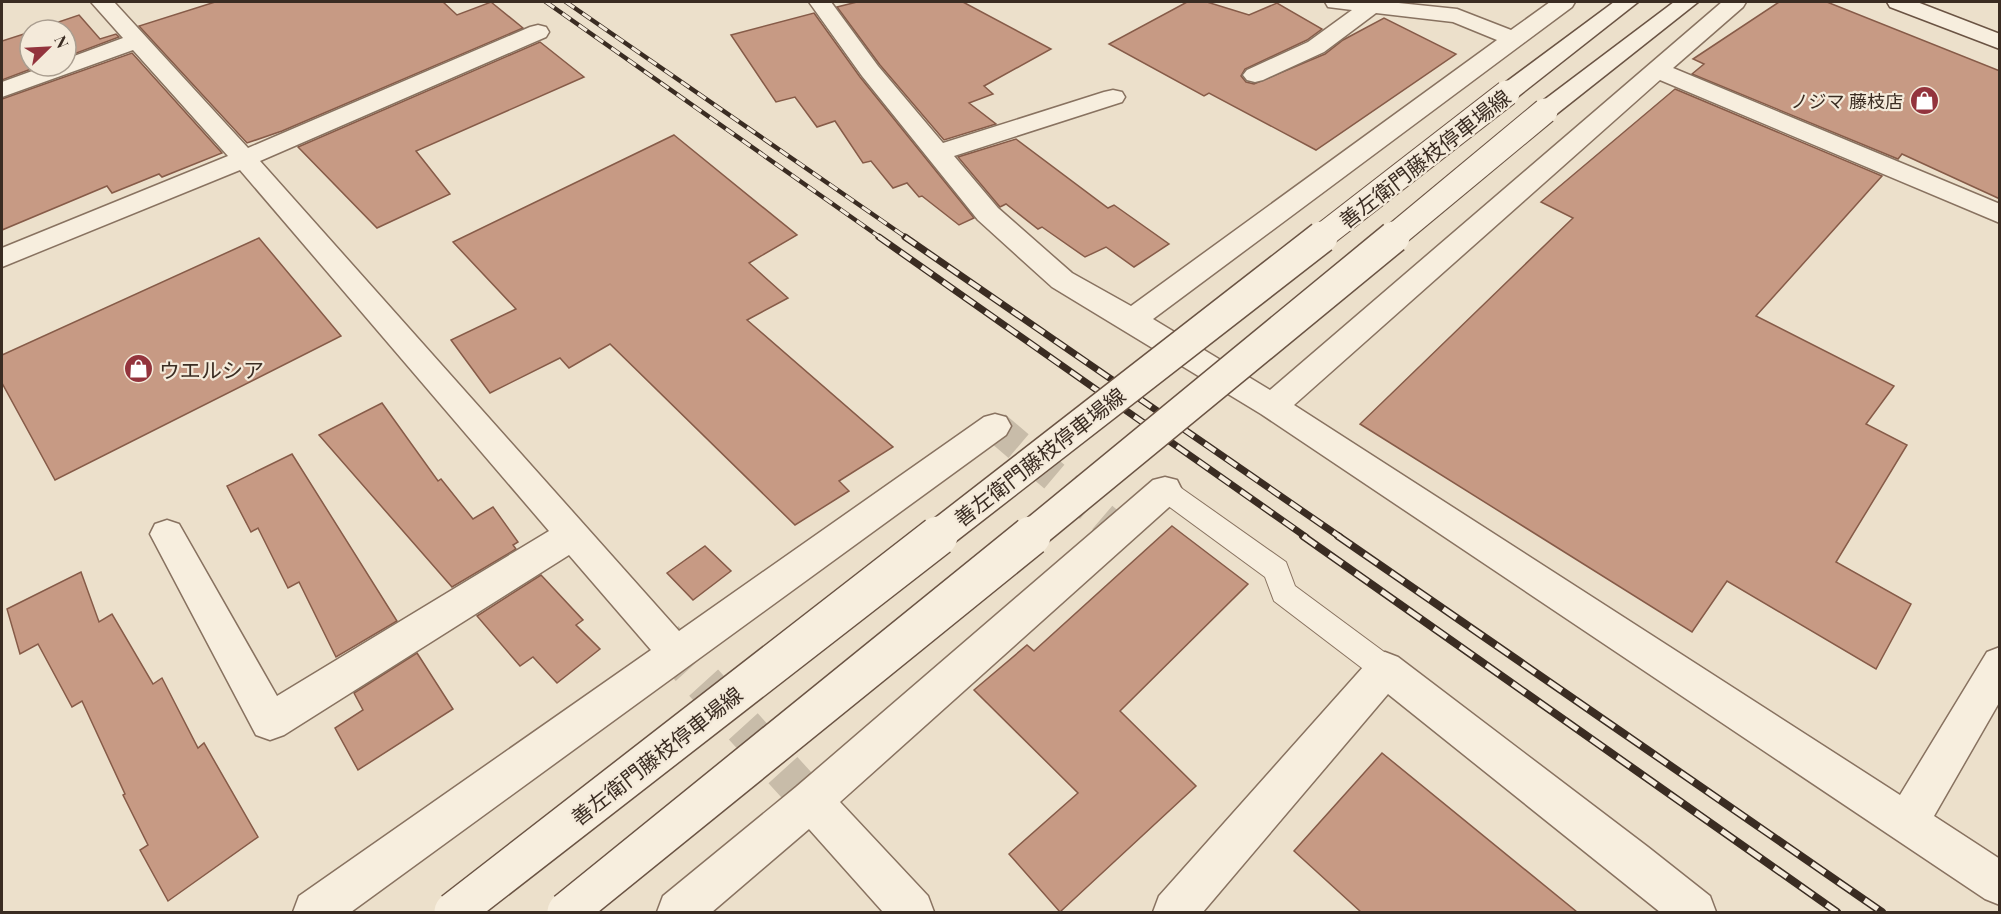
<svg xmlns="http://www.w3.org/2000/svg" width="2001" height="914" font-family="'Playfair Display','Noto Sans JP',serif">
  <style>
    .building { fill: #c79a84; stroke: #865b48; stroke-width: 1.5 }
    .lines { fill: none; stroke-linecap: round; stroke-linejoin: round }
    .street-tunnel-far1 { stroke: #c8bca9; stroke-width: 31; stroke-dasharray: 31 16; stroke-linecap: butt }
    .street-tunnel { stroke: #c8bca9; stroke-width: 39; stroke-dasharray: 39 20; stroke-linecap: butt }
    .lane-casing { stroke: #887260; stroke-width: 2 }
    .street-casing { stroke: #887260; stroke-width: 3 }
    .secondary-casing { stroke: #6a5343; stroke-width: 3 }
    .lane { fill: #f7eede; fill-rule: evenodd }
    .street { fill: #f7eede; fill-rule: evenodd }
    .secondary { fill: #f7eede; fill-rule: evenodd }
    .rail-far2-casing { stroke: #3a2c22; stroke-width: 4.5 }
    .rail-far1-casing { stroke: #3a2c22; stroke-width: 7 }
    .rail-casing { stroke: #3a2c22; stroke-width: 8 }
    .rail-far2 { stroke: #f4eada; stroke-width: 3; stroke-dasharray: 10; stroke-linecap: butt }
    .rail-far1 { stroke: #f4eada; stroke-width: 4.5; stroke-dasharray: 13; stroke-linecap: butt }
    .rail { stroke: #f4eada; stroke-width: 5; stroke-dasharray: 16; stroke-linecap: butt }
    .secondary-bridge-far2-casing { stroke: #6a5343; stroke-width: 27; stroke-linecap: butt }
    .secondary-bridge-far1-casing { stroke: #6a5343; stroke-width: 34; stroke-linecap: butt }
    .secondary-bridge-casing { stroke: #6a5343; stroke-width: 42; stroke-linecap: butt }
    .secondary-bridge-far2 { stroke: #f7eede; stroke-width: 25 }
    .secondary-bridge-far1 { stroke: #f7eede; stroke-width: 31 }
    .secondary-bridge { stroke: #f7eede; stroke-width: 39 }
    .labels { text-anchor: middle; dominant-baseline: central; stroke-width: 4.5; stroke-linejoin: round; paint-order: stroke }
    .far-poi-label { font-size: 18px; fill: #3a2c22; stroke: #f4eada; text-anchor: end }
    .street-label { font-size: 21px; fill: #3a2c22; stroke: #f4eada }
    .poi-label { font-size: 21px; fill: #3a2c22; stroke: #f4eada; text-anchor: start }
  </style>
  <rect width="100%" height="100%" fill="#ece0cb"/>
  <!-- building -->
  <g class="building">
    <polygon points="215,2 443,2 457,15 491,2 523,28 282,131 247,143 139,26"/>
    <polygon points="857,2 963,2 1051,49 984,86 993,94 969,103 996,124 944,140 880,65 837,7"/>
    <polygon points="1187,2 1207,2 1249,15 1277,3 1322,29 1307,40 1245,69 1241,76 1246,82 1254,84 1325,54 1343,40 1384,18 1456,54 1316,150 1209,93 1204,96 1109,44"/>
    <polygon points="1779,2 1827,2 2000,71 2000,199 1902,154 1898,159 1692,74 1704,64 1693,59"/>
    <polygon points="814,13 860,77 974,218 959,225 922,196 919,197 907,183 893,188 871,161 863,163 835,121 817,127 795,97 776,102 731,35"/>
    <polygon points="79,15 100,39 116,34 119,37 66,57 66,30 35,30"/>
    <polygon points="30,32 30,66 39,66 2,80 2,41"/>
    <polygon points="540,42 584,77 416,151 450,194 377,228 298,147"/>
    <polygon points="132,53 222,153 162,177 159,174 112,193 107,186 2,230 2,99"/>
    <polygon points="1675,89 1882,176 1756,316 1894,386 1866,424 1907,445 1836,562 1911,604 1876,669 1727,581 1692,632 1360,424 1573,218 1541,202"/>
    <polygon points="674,135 797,235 749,263 788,298 747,320 893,447 839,481 849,491 795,525 610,344 569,368 560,358 490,393 451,340 516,309 453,242"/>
    <polygon points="1016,139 1108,208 1114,205 1169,244 1134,267 1106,247 1085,257 1042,227 1038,229 1006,204 1000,207 958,157"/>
    <polygon points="259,238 341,336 55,480 2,383 2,355"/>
    <polygon points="382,403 438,481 441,479 473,519 493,507 518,542 513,545 516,549 452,587 319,435"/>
    <polygon points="292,454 397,621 336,657 299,582 288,588 258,528 251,532 227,486"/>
    <polygon points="1172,526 1248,584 1120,711 1196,786 1060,912 1009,854 1078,793 974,690 1027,645 1034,651"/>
    <polygon points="705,546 731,571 693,600 667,573"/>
    <polygon points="81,572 99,622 112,614 153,684 162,678 198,748 204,743 258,837 168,901 140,850 148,845 123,795 125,794 82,701 72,707 38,644 20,654 7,609"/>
    <polygon points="541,575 583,620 576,625 600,649 557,683 533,657 520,666 477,616"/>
    <polygon points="417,653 453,709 358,770 335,728 363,710 354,693"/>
    <polygon points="1382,753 1577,912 1361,912 1294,851"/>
  </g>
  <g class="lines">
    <!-- street-tunnel-far1 -->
    <polyline class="street-tunnel-far1" points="995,426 1118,531"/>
    <!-- street-tunnel -->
    <polyline class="street-tunnel" points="664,639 811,801"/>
    <defs>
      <polygon id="lane" points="1165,480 1174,483 1286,562 1295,586 1395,660 1400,669 1395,678 1385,682 1375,678 1274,601 1265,577 1156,497 1152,490 1156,483"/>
      <g id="street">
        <polygon points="91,2 114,2 248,148 530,27 538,25 546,27 549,32 546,37 260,161 679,631 984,417 995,414 1006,417 1011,426 1006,435 351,912 293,912 299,896 651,650 569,555 284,735 270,740 256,735 150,534 155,524 167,520 179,524 277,696 549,531 240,170 2,267 2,248 228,156 133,50 2,97 2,82 46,66 66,66 66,59 123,38"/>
        <polygon points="809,2 831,2 878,66 943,143 1104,92 1113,90 1122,92 1125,97 1122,102 954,156 998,208 1072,273 1131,306 1497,40 1453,22 1376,13 1324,52 1263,80 1255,82 1247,80 1243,75 1247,70 1308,42 1352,10 1328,7 1325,2 1389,2 1457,9 1511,30 1550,2 1575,2 1572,7 1153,319 1270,390 1722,2 1746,2 1743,7 1673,68 2000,204 2000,223 1660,80 1294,405 1900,795 1987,652 2000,647 2000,701 1934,816 2000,859 2000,905 1985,899 1261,414 1052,287 978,220 862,76"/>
        <polygon points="1165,477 1177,480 1182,490 1177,500 840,802 928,896 934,912 883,912 809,829 712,912 657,912 663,896 796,787 1153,480"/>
        <polygon points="1385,652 1398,657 1648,847 1710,896 1716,912 1660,912 1388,694 1203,912 1153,912 1159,896 1372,657"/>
      </g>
      <g id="secondary">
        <polygon points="1614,2 1638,2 1516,98 1507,100 1498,98 1495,93 1498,88"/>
        <polygon points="1674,2 1698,2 1554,116 1545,118 1536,116 1533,111 1536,106"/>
        <polygon points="1887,2 1917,2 2000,34 2000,49 1890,7"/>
      </g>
    </defs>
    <!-- lane casing -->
    <use href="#lane" class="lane-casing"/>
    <!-- street casing -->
    <use href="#street" class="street-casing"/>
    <!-- secondary casing -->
    <use href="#secondary" class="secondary-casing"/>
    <!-- lane -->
    <use href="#lane" class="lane"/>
    <!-- street -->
    <use href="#street" class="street"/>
    <!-- secondary -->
    <use href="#secondary" class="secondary"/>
    <defs>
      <g id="rail-far2">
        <polyline points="546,2 881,238"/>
        <polyline points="566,2 907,238"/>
      </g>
      <g id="rail-far1">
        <polyline points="879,237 1306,537"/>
        <polyline points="905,237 1340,537"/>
      </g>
      <g id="rail">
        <polyline points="1303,536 1837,912"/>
        <polyline points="1338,536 1882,912"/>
      </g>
    </defs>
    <!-- rail-far2 casing -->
    <use href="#rail-far2" class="rail-far2-casing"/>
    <!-- rail-far1 casing -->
    <use href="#rail-far1" class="rail-far1-casing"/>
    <!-- rail casing -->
    <use href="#rail" class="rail-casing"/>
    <!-- rail-far2 -->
    <use href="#rail-far2" class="rail-far2"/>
    <!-- rail-far1 -->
    <use href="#rail-far1" class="rail-far1"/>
    <!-- rail -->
    <use href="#rail" class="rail"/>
    <defs>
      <g id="secondary-bridge-far2">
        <polyline points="1320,238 1507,93"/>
        <polyline points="1392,238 1545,111"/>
      </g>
      <g id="secondary-bridge-far1">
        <polyline points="936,537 1322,237"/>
        <polyline points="1029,537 1394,237"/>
      </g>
      <g id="secondary-bridge">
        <polyline points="454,912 938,536"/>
        <polyline points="567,912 1031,536"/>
      </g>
    </defs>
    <!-- secondary-bridge-far2 casing -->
    <use href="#secondary-bridge-far2" class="secondary-bridge-far2-casing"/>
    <!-- secondary-bridge-far1 casing -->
    <use href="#secondary-bridge-far1" class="secondary-bridge-far1-casing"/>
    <!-- secondary-bridge casing -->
    <use href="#secondary-bridge" class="secondary-bridge-casing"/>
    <!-- secondary-bridge-far2 -->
    <use href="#secondary-bridge-far2" class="secondary-bridge-far2"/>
    <!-- secondary-bridge-far1 -->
    <use href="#secondary-bridge-far1" class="secondary-bridge-far1"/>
    <!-- secondary-bridge -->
    <use href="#secondary-bridge" class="secondary-bridge"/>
  </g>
  <!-- icons -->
  <defs>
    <symbol id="shop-disc" viewBox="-11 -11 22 22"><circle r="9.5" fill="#93343d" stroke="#f4eada"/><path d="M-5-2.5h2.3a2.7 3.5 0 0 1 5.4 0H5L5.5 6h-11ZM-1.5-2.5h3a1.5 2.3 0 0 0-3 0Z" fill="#fff"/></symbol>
  </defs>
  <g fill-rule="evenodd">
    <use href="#shop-disc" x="1908" y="84" width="33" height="33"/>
    <use href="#shop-disc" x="122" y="352" width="33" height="33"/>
  </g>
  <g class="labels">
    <!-- far-poi labels -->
    <g class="far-poi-label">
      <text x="1903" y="101">ノジマ 藤枝店</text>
    </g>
    <!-- street labels -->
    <g class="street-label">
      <text transform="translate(1424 158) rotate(-38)">善左衛門藤枝停車場線</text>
      <text transform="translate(1039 456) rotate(-38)">善左衛門藤枝停車場線</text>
      <text transform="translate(656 755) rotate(-38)">善左衛門藤枝停車場線</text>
    </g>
    <!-- poi labels -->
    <g class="poi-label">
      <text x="159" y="369">ウエルシア</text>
    </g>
  </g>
  <!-- border -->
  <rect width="2001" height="914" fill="none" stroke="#3a2c22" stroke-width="6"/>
  <!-- north arrow -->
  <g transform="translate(48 48) rotate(66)"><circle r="28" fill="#f4eada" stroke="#aa9e90" stroke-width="1.5"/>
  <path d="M0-4.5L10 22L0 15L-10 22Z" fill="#93343d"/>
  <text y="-9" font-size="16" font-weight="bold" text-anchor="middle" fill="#3a2c22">N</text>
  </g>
</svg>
